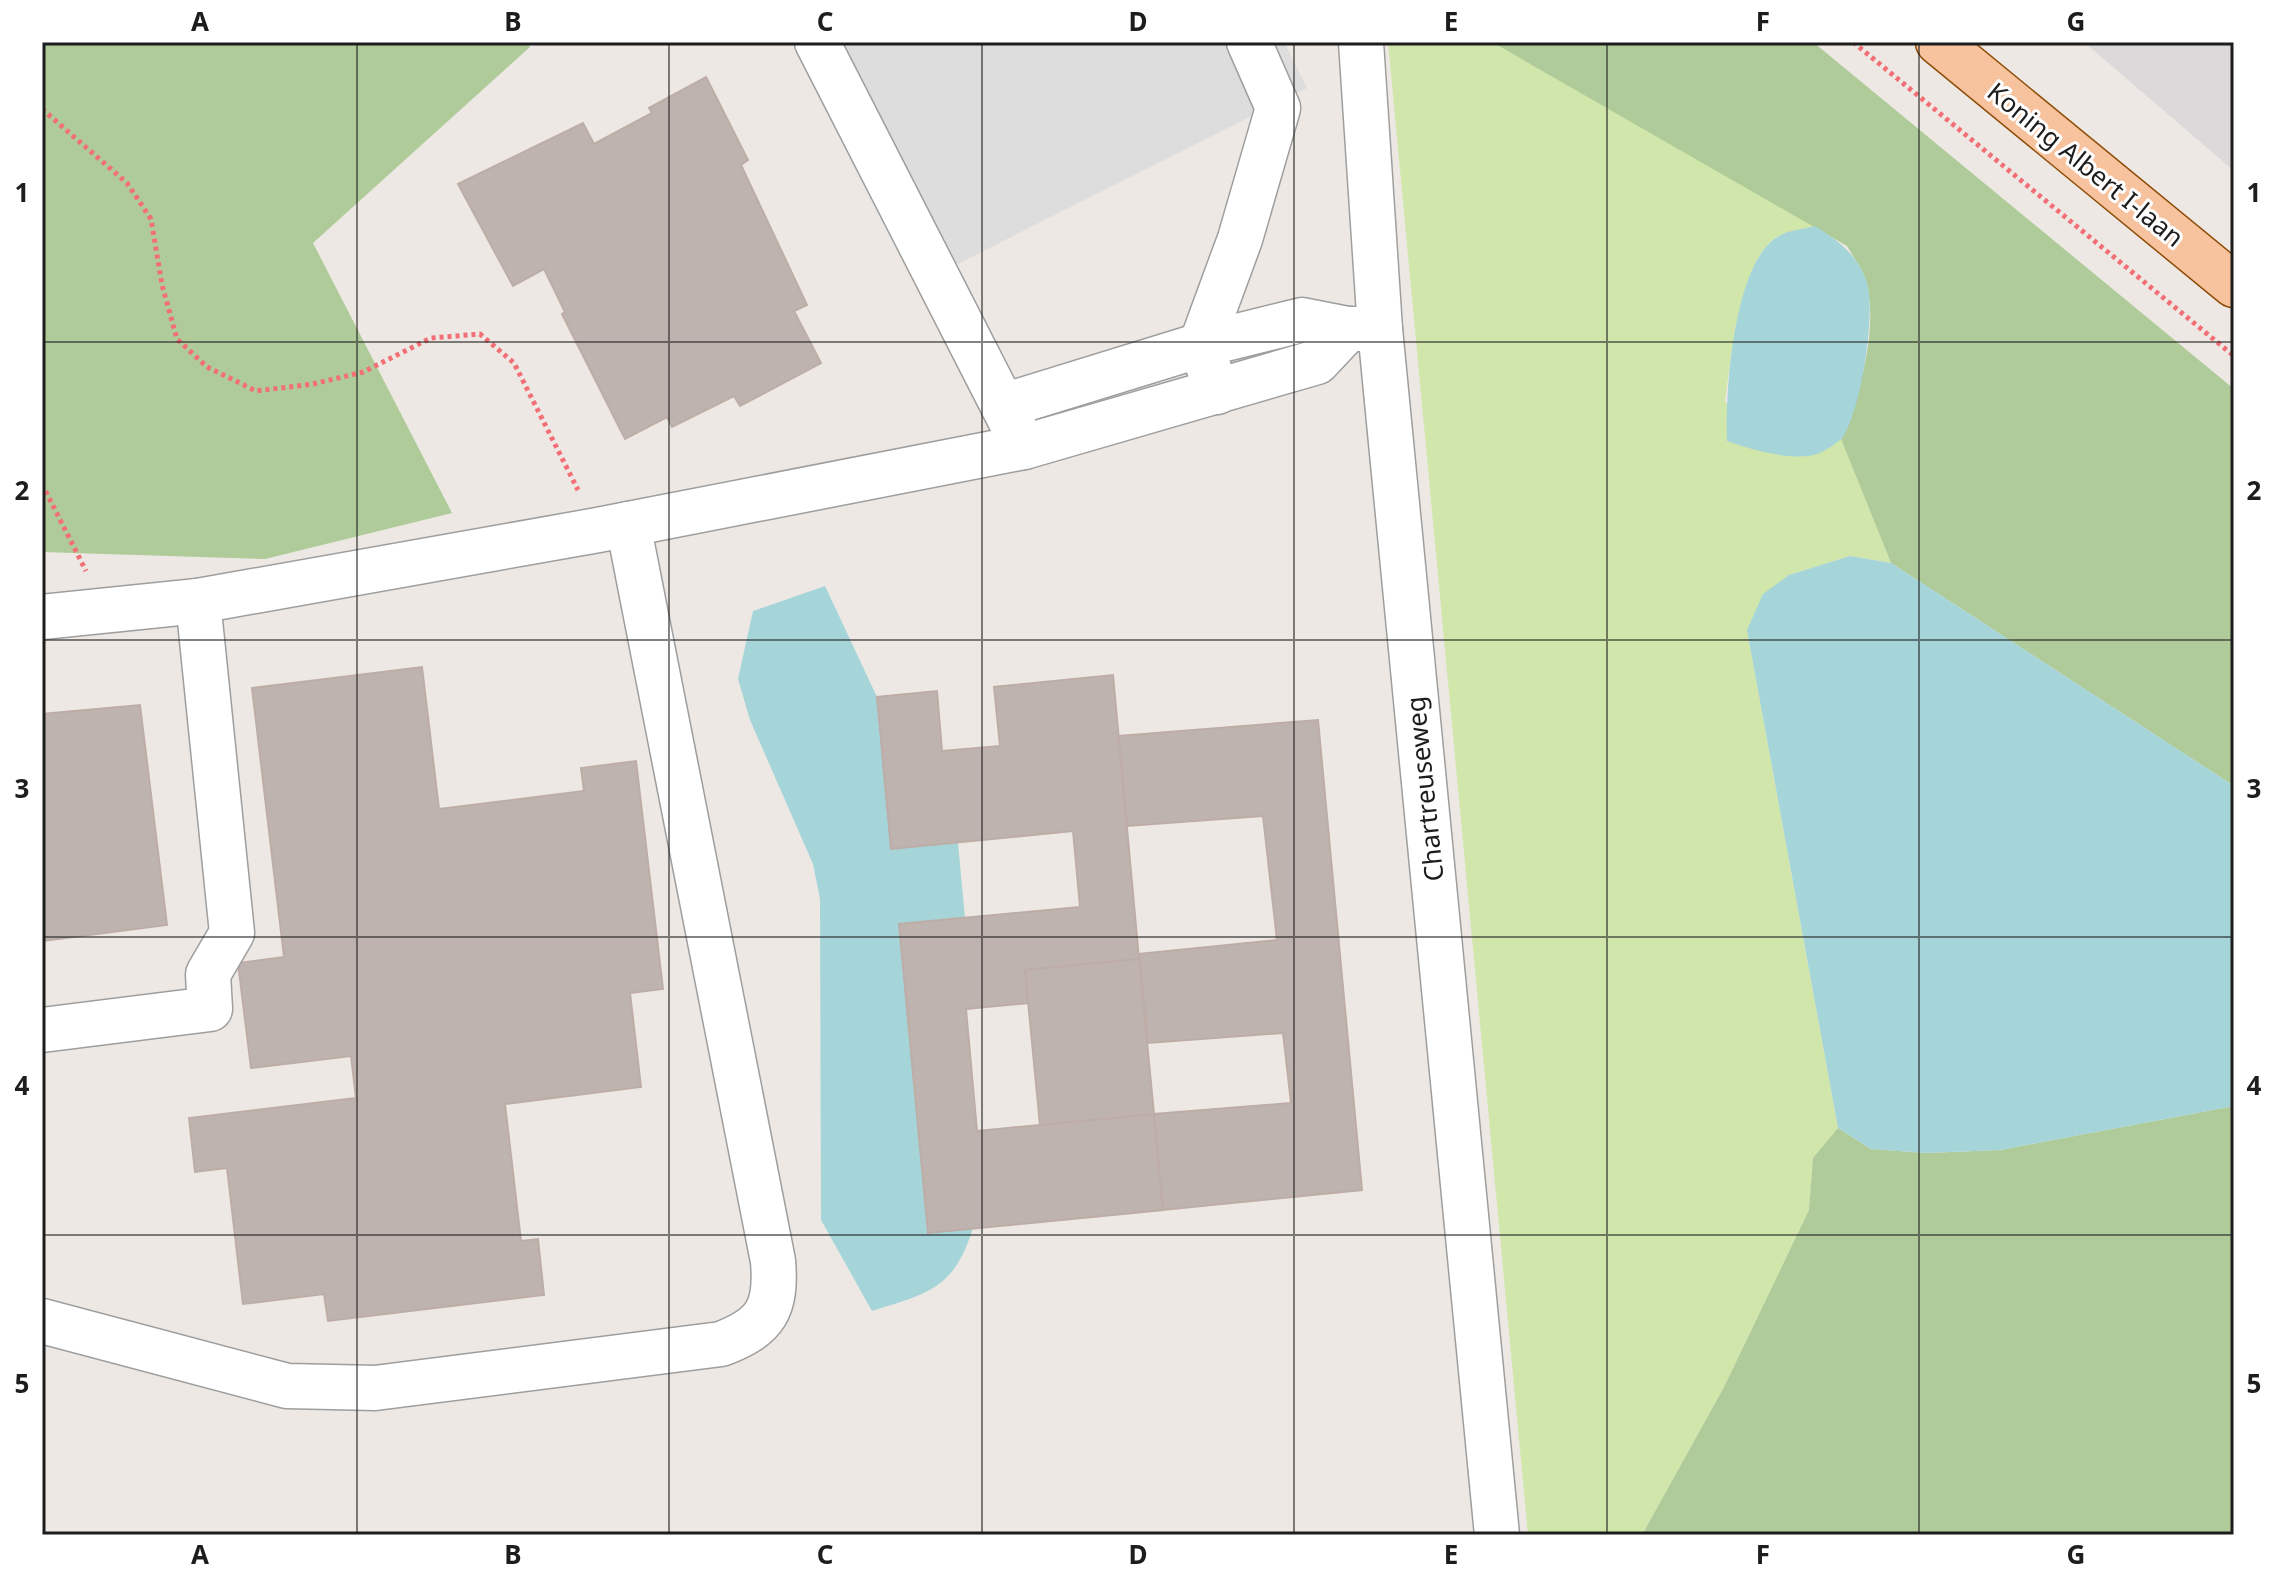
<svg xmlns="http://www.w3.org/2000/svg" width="2276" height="1577" font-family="'Noto Sans',sans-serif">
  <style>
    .residential { fill: #dbd9da }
    .grass { fill: #d1e6ab }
    .forest { fill: #afcb99 }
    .parking { fill: #ddd }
    .water { fill: #a5d5d9 }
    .building { fill: #beb3af; stroke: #beada6; stroke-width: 2 }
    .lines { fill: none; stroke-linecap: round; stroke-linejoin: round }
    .minor-casing { stroke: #9e9e9e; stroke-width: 47 }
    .major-casing { stroke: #8e4c07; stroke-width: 47 }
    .path { stroke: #f26f76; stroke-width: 5; stroke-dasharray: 4 4; stroke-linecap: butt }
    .minor { stroke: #fff; stroke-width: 44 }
    .major { stroke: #f7c39e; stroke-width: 44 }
    .grid { fill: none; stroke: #1d1d1d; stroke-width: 2; stroke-opacity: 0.55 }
    .labels { text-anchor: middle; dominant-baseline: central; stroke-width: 6; stroke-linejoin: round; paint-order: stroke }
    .street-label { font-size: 26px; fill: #1d1d1d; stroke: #fff }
    .neatline { fill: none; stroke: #1d1d1d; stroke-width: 3 }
    .grid-label { font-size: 26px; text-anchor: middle; font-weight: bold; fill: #1d1d1d }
  </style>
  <rect width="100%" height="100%" fill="#ede8e3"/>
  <!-- residential -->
  <polygon class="residential" points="2084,42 2234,42 2234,171"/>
  <!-- grass -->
  <path class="grass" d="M1388,42H1492L1815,226C1804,229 1789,231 1779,236C1739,257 1731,360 1725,402L1816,454L1841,439L1891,563L1850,556L1789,575L1747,630L1838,1128L1813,1158L1809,1210L1724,1387L1642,1535H1528Z"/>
  <!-- forest -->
  <g class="forest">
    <polygon points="42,42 527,42 530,47 313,243 452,513 265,559 42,552"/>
    <path d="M1492,42H1813L2234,389V786L1891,563L1841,439C1859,396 1878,332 1867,285C1865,272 1853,257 1847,246Z"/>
    <polygon points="2234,1106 2234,1535 1642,1535 1724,1387 1809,1210 1813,1158 1838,1128 1871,1149 1926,1153 2000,1150"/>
  </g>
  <!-- parking -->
  <polygon class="parking" points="799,42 1284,42 1307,88 918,284"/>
  <!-- water -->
  <g class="water">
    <path d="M1815,226C1839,241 1858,255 1867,283C1876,313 1861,412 1842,438C1838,443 1823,452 1817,454C1792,462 1750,449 1727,441C1725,394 1733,261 1779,236C1789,230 1804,229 1815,226Z"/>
    <polygon points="1850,556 1891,563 2234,786 2234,1106 2000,1150 1926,1153 1871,1149 1838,1128 1747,630 1763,594 1789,575"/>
    <path d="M825,586L877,697L891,848L958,843L965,918L899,925L928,1232L973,1228C954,1289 929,1293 872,1311L821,1220L820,899L813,864L750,720L738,679L753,611Z"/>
  </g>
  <!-- building -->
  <g class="building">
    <polygon points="706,77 748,160 741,165 807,305 794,311 821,363 740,406 734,396 672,427 667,417 625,439 562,314 565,312 544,269 513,286 458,184 583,123 594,144 652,113 649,108"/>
    <polygon points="422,667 439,809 584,791 581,768 636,761 663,989 630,993 641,1087 505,1104 521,1241 538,1239 544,1295 328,1321 324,1294 243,1304 227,1168 195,1172 189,1118 356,1098 351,1056 251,1068 238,963 284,957 252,688"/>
    <polygon points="1113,675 1139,959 1025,970 1028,1003 966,1009 977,1131 1154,1114 1163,1210 928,1233 899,924 1080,907 1073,831 891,849 877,697 937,691 942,751 1000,746 994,687"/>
    <polygon points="140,705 167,925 42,941 42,714"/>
    <polygon points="1318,720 1362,1190 1163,1210 1154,1114 1291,1103 1283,1033 1148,1043 1139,954 1277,940 1263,816 1127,826 1119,736"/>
    <polygon points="1139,959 1154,1114 1040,1125 1025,970"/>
  </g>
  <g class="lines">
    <defs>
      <g id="minor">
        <polyline points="817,42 1024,447"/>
        <polyline points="1361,42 1380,329 1497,1535"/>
        <polyline points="1217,392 1201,345 1240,239 1278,108 1249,42"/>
        <polyline points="1003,406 1201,345 1302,320 1348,329"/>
        <polyline points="42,617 198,601 598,530 1024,447 1317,362 1348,329 1380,329"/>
        <polyline points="42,1030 210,1009 208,974 232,933 198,601"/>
        <path d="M42,1321L287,1386L332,1387L375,1388L721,1344C766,1327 777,1309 773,1261L628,524"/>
      </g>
      <polyline id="major" points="1938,42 2234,285"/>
    </defs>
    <!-- minor casing -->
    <use href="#minor" class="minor-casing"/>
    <!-- major casing -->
    <use href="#major" class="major-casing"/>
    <!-- path -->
    <g class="path">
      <polyline points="1853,42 2234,356"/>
      <polyline points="42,109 127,183 151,219 162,285 177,339 207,367 256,391 313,384 363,372 431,338 480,334 514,363 578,490"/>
      <polyline points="42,484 86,571"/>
    </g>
    <!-- minor -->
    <use href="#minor" class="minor"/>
    <!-- major -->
    <use href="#major" class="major"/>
  </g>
  <!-- grid -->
  <path class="grid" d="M357,42V1535M669,42V1535M982,42V1535M1294,42V1535M1607,42V1535M1919,42V1535M42,342H2234M42,640H2234M42,937H2234M42,1235H2234"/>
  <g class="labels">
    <!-- street labels -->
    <g class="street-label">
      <text transform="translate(2086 164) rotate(39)">Koning Albert I-laan</text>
      <text transform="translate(1424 789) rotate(-96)">Chartreuseweg</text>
    </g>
  </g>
  <!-- border -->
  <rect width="2276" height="1577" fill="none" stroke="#ffffff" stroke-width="88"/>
  <rect x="44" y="44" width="2188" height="1489" class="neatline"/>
  <g class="grid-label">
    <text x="200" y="31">A</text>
    <text x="513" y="31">B</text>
    <text x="825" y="31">C</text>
    <text x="1138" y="31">D</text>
    <text x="1451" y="31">E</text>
    <text x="1763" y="31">F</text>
    <text x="2076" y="31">G</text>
    <text x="22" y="202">1</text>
    <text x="2254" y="202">1</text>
    <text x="22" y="500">2</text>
    <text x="2254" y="500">2</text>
    <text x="22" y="798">3</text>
    <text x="2254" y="798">3</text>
    <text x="22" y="1095">4</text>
    <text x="2254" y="1095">4</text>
    <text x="22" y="1393">5</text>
    <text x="2254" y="1393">5</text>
    <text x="200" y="1564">A</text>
    <text x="513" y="1564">B</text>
    <text x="825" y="1564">C</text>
    <text x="1138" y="1564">D</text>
    <text x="1451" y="1564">E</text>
    <text x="1763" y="1564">F</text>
    <text x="2076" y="1564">G</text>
  </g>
</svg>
